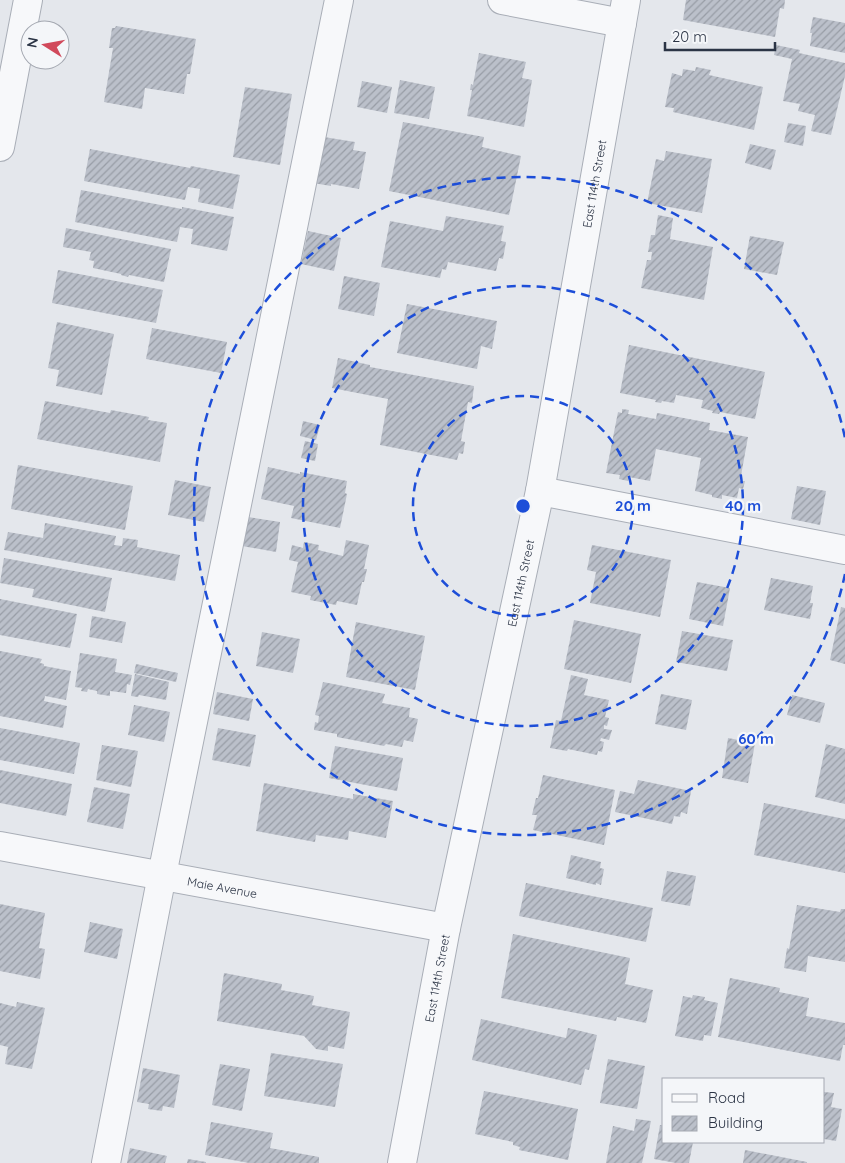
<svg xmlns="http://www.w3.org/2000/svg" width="845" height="1163" font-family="Quicksand,sans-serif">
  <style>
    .building { fill: url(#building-hatch) }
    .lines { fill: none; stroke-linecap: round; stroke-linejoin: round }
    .minor-casing { stroke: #a9aeb7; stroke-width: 30 }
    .minor { stroke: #f7f8fa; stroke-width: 28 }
    .ring { fill: none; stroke: #1d4ed8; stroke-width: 2.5; stroke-dasharray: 9 6 }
    .labels { text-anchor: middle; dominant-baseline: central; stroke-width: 4.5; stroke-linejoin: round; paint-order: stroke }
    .street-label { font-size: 12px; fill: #2b3445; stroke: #f4f6f9 }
    .centre { fill: #1d4ed8; stroke: #f4f6f9; stroke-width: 2.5 }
    .ring-label { font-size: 15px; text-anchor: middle; font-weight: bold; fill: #1d4ed8; stroke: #f4f6f9; stroke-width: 4.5; stroke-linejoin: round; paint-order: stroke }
  </style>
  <defs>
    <pattern id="building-hatch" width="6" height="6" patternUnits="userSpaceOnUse" patternTransform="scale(1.25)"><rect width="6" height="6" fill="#bbc0ca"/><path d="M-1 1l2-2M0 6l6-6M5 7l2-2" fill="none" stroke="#989da6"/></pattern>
  </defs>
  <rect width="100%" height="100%" fill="#e4e7ec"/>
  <!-- building -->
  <g class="building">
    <polygon points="686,0 785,0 784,9 780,8 775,37 683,20"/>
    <polygon points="813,17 845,23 845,53 810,46 812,33 810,33"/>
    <polygon points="116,26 196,39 190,74 187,74 184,94 145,88 142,109 104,102 113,48 109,48 112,28 115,28"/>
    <polygon points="776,45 800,50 799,53 845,63 845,76 831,135 811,131 815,115 798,111 800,104 783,101 792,59 774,55"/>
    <polygon points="479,53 526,62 522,78 532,80 524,127 467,116 472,90 470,90 471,84 473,85"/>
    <polygon points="696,67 711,70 709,75 763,87 754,130 673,112 674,108 665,107 672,73 682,76 683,69 695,71"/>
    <polygon points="400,80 435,87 429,119 394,113"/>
    <polygon points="362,81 392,87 387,113 357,107"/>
    <polygon points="245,87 292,94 280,165 233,157"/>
    <polygon points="403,122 484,137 482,147 521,156 509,215 389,191"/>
    <polygon points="788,123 806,126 803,146 784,142"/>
    <polygon points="324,137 355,142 353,150 366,152 359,189 331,184 331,186 313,183 314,178 317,178"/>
    <polygon points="750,144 776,150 771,170 745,163"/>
    <polygon points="90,149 190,168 191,166 240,175 233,209 198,202 200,189 188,187 185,200 84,181"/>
    <polygon points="666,151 712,159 702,213 647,203 656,159 664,161"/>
    <polygon points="81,190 182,209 182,207 234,217 227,251 191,244 193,229 180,227 177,242 75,222"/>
    <polygon points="658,215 673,218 670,239 713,247 704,300 641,288 647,260 651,260 652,252 648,252 651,235 655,235"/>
    <polygon points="446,216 504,226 501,241 506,242 503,259 499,258 496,271 448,262 446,270 442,269 440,278 381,267 390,221 443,231"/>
    <polygon points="66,228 171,249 164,282 129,275 128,277 121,275 121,274 93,268 94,261 89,260 91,252 63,247"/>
    <polygon points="308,231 341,238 334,271 301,264"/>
    <polygon points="750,236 784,242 777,275 744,269"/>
    <polygon points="58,270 163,290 156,323 52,303"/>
    <polygon points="344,276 380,283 374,316 338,309"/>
    <polygon points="407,304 497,321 492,349 481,346 477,369 397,353"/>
    <polygon points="57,322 114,334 102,395 56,386 59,370 48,368"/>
    <polygon points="152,328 227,342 221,373 146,359"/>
    <polygon points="629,345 765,372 755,419 720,412 719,414 712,413 713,411 701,408 703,400 676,395 674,403 662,401 661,403 655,402 656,400 620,393"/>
    <polygon points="338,358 370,365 370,367 474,386 472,403 468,402 461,441 465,442 463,454 459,453 457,460 380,445 388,399 332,388"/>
    <polygon points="45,401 110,413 111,410 149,417 148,420 167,423 160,462 37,439"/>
    <polygon points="622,409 629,410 628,414 656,419 657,413 710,423 709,430 748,437 740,481 745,481 743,489 739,488 737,498 722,495 722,499 712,497 712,495 695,491 701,458 656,449 650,481 629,477 628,481 619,479 620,475 606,473 618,412 622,413"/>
    <polygon points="303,421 320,425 316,440 300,436"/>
    <polygon points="305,441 318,444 315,461 301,458"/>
    <polygon points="18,465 133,486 125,530 11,509"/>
    <polygon points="268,467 300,474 300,472 347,481 345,493 347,494 340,528 291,518 294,506 261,499"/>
    <polygon points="175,480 211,487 204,522 168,515"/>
    <polygon points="797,486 826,491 820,525 791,519"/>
    <polygon points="248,517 280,522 276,552 242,546"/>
    <polygon points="45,523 116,536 114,545 122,546 123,538 138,540 137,547 180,555 175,581 4,550 8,532 43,538"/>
    <polygon points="346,540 369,545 364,569 367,569 364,582 362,582 357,605 337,601 336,605 310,600 311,596 291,592 298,562 289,560 292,545 303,548 304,542 319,545 318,550 343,556"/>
    <polygon points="592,545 671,560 660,617 590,603 596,572 587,570"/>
    <polygon points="4,558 112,578 105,612 32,597 34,589 0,583"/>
    <polygon points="771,578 813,586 810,603 813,603 810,619 764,610"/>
    <polygon points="697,582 730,588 723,626 689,619"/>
    <polygon points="0,599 77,614 70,648 0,635"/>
    <polygon points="841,607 845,608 845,664 830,660"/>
    <polygon points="92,616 126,622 122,643 89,637"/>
    <polygon points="574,620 641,634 631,683 564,669"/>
    <polygon points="356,622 425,636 415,690 346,677"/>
    <polygon points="682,631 733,640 727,671 676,662"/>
    <polygon points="262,632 300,639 293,673 256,666"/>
    <polygon points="0,651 42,659 40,663 44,664 44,666 71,671 66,700 45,696 44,701 67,706 63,728 0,716"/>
    <polygon points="80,653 117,659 115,672 132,675 130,685 127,684 126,693 110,691 110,696 97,694 97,691 88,689 87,692 81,691 82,688 75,687"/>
    <polygon points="136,664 178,673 176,682 134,673"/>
    <polygon points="135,674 169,682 166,700 139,695 138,697 131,696"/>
    <polygon points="571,675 588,679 584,695 609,700 605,717 609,718 607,726 604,725 604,729 612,730 609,740 601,738 600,741 604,742 602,752 598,751 597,755 568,749 567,751 550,748 556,720 561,721"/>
    <polygon points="323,682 385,694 382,703 410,708 409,717 418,719 413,742 404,740 402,747 386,744 384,746 337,737 337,734 314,730 315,722 318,723 319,716 315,715"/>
    <polygon points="217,692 253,699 249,721 213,714"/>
    <polygon points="661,694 692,700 686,730 655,724"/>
    <polygon points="792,695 825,703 820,723 787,715"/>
    <polygon points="134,705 170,712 164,742 128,735"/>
    <polygon points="0,728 80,743 74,774 0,760"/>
    <polygon points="218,728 256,735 250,767 212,760"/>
    <polygon points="728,738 755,743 748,783 722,778"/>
    <polygon points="826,744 845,749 845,804 815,797"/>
    <polygon points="102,745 138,751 131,787 96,780"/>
    <polygon points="335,746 403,758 397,791 329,778"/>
    <polygon points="0,770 72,784 66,816 0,803"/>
    <polygon points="543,775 615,790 604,845 533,830 537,815 532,815 536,798 538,798"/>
    <polygon points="638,780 691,791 687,814 681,812 680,817 674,816 672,824 615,812 620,791 634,794"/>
    <polygon points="264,783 353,799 353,794 393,801 386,838 349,831 348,840 316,835 315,842 256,831"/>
    <polygon points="94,787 130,794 123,829 87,822"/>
    <polygon points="764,803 845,819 845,873 754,855"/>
    <polygon points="571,855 601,862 600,868 604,869 601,885 596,883 596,885 566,878"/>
    <polygon points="667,871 696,876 690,906 661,901"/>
    <polygon points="526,883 653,908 646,942 519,916"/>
    <polygon points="0,904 45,913 39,948 45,949 40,979 0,971"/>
    <polygon points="797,905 840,912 841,909 845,909 845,962 808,956 806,972 784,968 787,948 789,949"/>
    <polygon points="90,922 123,929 117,959 84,952"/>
    <polygon points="513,934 630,958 625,984 653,990 646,1023 617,1017 616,1021 501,998"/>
    <polygon points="224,973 282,984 281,990 314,996 312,1005 350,1012 344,1049 328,1046 328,1051 316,1049 304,1036 217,1021"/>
    <polygon points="730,978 780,988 779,992 809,998 806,1016 845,1023 845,1045 843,1045 840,1061 718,1037"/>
    <polygon points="693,995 705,997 704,1000 718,1003 711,1036 704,1035 703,1041 675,1036 683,996 692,998"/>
    <polygon points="17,1002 45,1008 32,1069 5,1064 8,1047 0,1045 0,1003 16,1007"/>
    <polygon points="481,1019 566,1038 568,1028 597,1035 589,1070 585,1069 581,1085 472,1060"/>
    <polygon points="271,1053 343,1064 335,1107 264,1096"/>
    <polygon points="608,1059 645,1066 637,1109 600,1103"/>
    <polygon points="220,1064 250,1069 242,1111 212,1105"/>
    <polygon points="143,1068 180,1075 174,1108 163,1106 162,1111 148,1109 149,1104 137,1102"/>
    <polygon points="484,1091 578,1109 568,1160 519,1150 520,1147 513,1145 513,1142 475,1134"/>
    <polygon points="824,1092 834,1093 831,1107 842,1109 836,1141 824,1139"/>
    <polygon points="636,1119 651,1121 642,1163 606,1163 613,1126 634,1131"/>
    <polygon points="211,1122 273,1133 270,1148 319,1157 319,1163 249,1163 205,1155"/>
    <polygon points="660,1125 664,1125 664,1142 693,1142 689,1163 676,1163 654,1159"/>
    <polygon points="130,1148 167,1156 165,1163 127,1163"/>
    <polygon points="745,1150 807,1162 807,1163 743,1163"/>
    <polygon points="188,1159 206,1162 206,1163 187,1163"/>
  </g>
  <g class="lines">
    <defs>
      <g id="minor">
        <polyline points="502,0 622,23"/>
        <polyline points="0,147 28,0"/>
        <polyline points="540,491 845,550"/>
        <path id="s1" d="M0,846L446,928"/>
        <polyline points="106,1163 162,875 339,0"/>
        <path id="s2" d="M402,1163L446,928L540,491L626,0"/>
      </g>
    </defs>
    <!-- minor casing -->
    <use href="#minor" class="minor-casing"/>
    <!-- minor -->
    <use href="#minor" class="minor"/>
  </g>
  <!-- distance rings -->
  <g class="ring">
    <circle cx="523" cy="506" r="110"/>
    <circle cx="523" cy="506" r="220"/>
    <path d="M845 574A329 329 0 1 1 845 438"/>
  </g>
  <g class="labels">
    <!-- street labels -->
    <g class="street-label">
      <text stroke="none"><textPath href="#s2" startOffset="998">East 114th Street</textPath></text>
      <text stroke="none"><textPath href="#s2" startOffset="592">East 114th Street</textPath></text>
      <text stroke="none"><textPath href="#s1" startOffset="226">Maie Avenue</textPath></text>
      <text stroke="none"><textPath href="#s2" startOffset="188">East 114th Street</textPath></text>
    </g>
  </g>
  <circle cx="523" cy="506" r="8" class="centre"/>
  <g class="ring-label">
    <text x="633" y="511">20 m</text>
    <text x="743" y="511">40 m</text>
    <text x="756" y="744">60 m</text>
  </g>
  <!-- legend -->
  <rect x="662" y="1078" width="162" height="65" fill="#f4f6f9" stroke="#a4a8b1"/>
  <rect x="672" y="1094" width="25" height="8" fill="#f7f8fa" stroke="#a4a8b1"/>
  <text x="708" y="1103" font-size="15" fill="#2b3445">Road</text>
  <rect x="672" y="1116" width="25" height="15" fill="url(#building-hatch)" stroke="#a4a8b1"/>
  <text x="708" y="1128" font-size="15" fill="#2b3445">Building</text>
  <!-- north arrow -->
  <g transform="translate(45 45) rotate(281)"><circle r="24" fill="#f4f6f9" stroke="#a4a8b1"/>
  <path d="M0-4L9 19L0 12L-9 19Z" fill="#d1495b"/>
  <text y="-8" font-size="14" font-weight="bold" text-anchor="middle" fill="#2b3445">N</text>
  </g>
  <!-- scale -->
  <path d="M665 42v8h110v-8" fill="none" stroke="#2b3445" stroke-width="2.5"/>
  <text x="672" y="42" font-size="15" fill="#2b3445" stroke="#f4f6f9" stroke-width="4" paint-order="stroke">20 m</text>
</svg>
